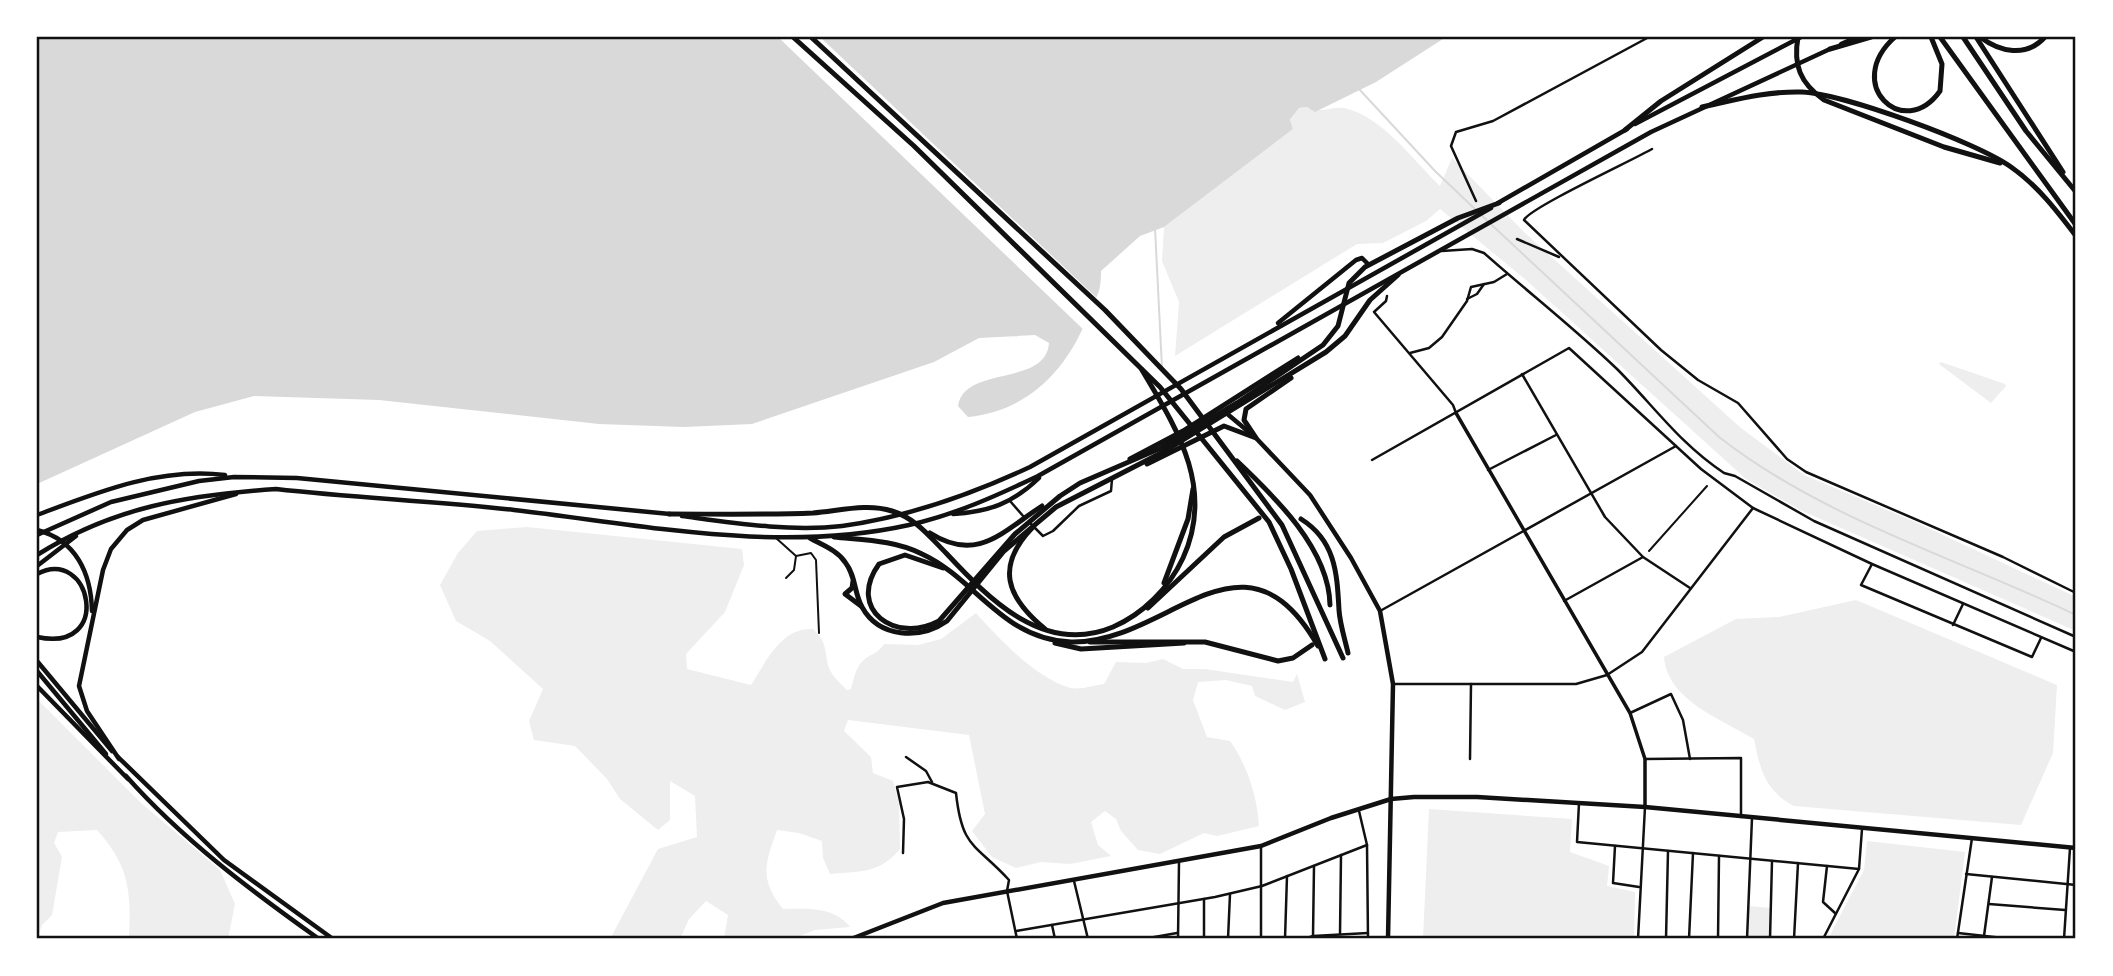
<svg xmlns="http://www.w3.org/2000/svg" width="2113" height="976" font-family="'Sofia Sans Condensed',sans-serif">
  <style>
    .green { fill: #eee }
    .water { fill: #d9d9d9 }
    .pier { fill: #fff }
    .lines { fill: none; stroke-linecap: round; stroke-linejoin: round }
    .stream { stroke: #d9d9d9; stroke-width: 2 }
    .service { stroke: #111; stroke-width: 2 }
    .pedestrian { stroke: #111; stroke-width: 2 }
    .minor { stroke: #111; stroke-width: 2.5 }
    .tertiary { stroke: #111; stroke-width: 3.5 }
    .secondary { stroke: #111; stroke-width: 4.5 }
    .primary { stroke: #111; stroke-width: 4.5 }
    .trunk { stroke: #111; stroke-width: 4.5 }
    .motorway { stroke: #111; stroke-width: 5 }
    .neatline { fill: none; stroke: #111; stroke-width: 2.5 }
  </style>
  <rect width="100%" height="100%" fill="#fff"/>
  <!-- green -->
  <g class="green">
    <path d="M1307,107C1320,114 1331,106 1344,108C1382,116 1413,160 1440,186L1452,158L1525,233L1741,428L1804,475L1913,521L2076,597V631L1800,510L1746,479L1526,280L1440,209L1426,221L1383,243L1357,244L1175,356L1179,302L1162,261L1164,227L1293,129L1290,121L1299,108Z"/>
    <polygon points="1941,362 2005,384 2006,386 1991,403 1939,364"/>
    <path d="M527,527L742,549L744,565L725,612L686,654L687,669L751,685C766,662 781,627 813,629C830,643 823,657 831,672C835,679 842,685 847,690L851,689C854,678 856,665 866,658C874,653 878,653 884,644L918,645L941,639L976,613C999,639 1037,679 1071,688C1081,690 1095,685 1104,684L1116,662L1146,663L1163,659L1183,669H1205L1293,682L1297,674L1305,702L1285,710L1255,696L1252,686L1226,680L1198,682L1193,700L1207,737L1230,741C1247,765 1257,795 1259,826L1217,836L1204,833L1160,854L1138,850L1121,831L1116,819L1105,811L1091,822L1098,845L1111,856L1070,864L1041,862L1016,868L992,857L972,831L985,814L969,735L848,720L844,731L871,757L873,773L893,781L899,803L900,849C879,874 861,871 830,874L823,858L822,841L799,833L777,830C765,864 759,879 783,909C806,909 834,906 850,927L815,930L792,939H724L728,915L706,901L689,919L680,939H610L658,849L697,837L695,796L670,781V820L658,830L620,799L607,779L575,746L534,740L529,721L543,689L490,641L456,621L440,585L458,553L477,531Z"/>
    <path d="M1856,600L2057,685L2053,753L2021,825L1794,806C1765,791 1760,769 1754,739C1721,719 1667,700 1664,657L1736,619L1779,617Z"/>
    <path d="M37,699L141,803L220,870L235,904L228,939H129C131,891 130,867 97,830L58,832L54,843L62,857L52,915L42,925L37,939Z"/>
    <polygon points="1429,809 1572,819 1570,852 1609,866 1607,886 1635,892 1634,939 1423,939"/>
    <polygon points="1867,841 1965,852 1954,939 1828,939 1864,870"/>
    <polygon points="1748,906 1771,908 1770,939 1747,939"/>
  </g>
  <!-- water -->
  <path class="water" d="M37,37H1446L1376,82L1315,112L1307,107L1299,108L1290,120L1293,129L1164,227L1140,236L1101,271C1101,296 1096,295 1088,316C1067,370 1028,411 968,417L958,406C964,365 1046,387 1049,343L1035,335L979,338L934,362L752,424L684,427L599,424L379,400L254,396L195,412L37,484Z"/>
  <!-- pier -->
  <polygon class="pier" points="778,37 820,37 1100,301 1086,332"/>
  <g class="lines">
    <!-- stream -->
    <g class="stream">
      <polyline points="1359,89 1435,171 1476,210"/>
      <path d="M1480,214L1719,437C1824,519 1957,558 2076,615"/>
      <polyline points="1155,228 1162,368"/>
    </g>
    <!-- service -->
    <g class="service">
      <polyline points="776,538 796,556 794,570 786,578"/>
      <polyline points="796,556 811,553 816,560 819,633"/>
    </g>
    <!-- pedestrian -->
    <polyline class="pedestrian" points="1649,551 1707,486"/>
    <!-- minor -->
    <g class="minor">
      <path d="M1652,149C1633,160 1529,208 1524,220L1661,350L1698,380L1738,403L1787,459L1806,472L2003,557L2076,593"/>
      <polyline points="1476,201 1451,146 1456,132 1493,121 1649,37"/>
      <polyline points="1517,239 1559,257"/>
      <path d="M1442,251L1472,249L1484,253C1528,292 1574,328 1617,369C1653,405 1680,444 1724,473L1735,476L1814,521L2076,637"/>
      <polyline points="1387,296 1386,301 1374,312 1453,405 1456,413"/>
      <polyline points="1467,299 1477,294 1484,284"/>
      <polyline points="1410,353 1429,348 1442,337 1467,301 1471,287 1494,282 1507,274"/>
      <polyline points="1522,374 1605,517 1643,557 1690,588"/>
      <polyline points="1372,460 1569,348 1701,469 1753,508 1872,564 2076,652"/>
      <polyline points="1488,470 1556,435"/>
      <polyline points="1010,501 1024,517"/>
      <polyline points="1029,522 1043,536 1053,531 1079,506 1111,491 1112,479"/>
      <polyline points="1872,564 1861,585 2032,657 2041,638"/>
      <polyline points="1564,601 1643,557"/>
      <polyline points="1380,611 1676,446"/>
      <polyline points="1953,625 1963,604"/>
      <polyline points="1393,684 1576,684 1607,675 1642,652 1753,508"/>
      <polyline points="1630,713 1671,694 1683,720 1690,759"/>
      <polyline points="906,757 926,771 932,782"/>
      <polyline points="1470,759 1471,684"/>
      <polyline points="1645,759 1741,758 1741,817"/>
      <polyline points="1579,803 1577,842 1859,869"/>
      <polyline points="1359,811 1367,845 1368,939"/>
      <polyline points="1261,846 1261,939"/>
      <polyline points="1615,846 1613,883 1639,887"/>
      <path d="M903,853L904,819L897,787L928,782L956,793C962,849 975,843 1009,880L1007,891L1017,939"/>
      <polyline points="1827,866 1823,902 1835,913"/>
      <polyline points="1966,874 2076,885"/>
      <polyline points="1074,881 1088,939"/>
      <polyline points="1204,899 1204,939"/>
      <polyline points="1989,904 2065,910"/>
      <polyline points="1052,925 1055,939"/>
      <polyline points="1016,931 1215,897 1262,886 1367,845"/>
      <polyline points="1958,933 2012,939"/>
      <polyline points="1340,934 1341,855"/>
      <polyline points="1313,936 1314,866"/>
      <polyline points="1984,936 1992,877"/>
      <polyline points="1143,939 1177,933"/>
      <polyline points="1178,939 1179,862"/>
      <polyline points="1228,939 1230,894"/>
      <polyline points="1285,939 1287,876"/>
      <polyline points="1304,939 1313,936 1368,933"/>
      <polyline points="1638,939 1645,807"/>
      <polyline points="1666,939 1668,851"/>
      <polyline points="1689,939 1693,853"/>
      <polyline points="1718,939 1719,856"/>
      <polyline points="1747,939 1752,818"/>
      <polyline points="1770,939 1772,861"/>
      <polyline points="1794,939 1798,863"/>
      <polyline points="1823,939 1859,869 1862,829"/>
      <polyline points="1957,939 1972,838"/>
      <polyline points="2064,939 2070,848"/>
    </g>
    <!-- tertiary -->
    <polyline class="tertiary" points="1456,413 1630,713 1645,759 1645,807"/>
    <!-- secondary -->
    <g class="secondary">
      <polyline points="1225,412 1256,438 1310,495 1351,558 1380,611 1393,684 1388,939"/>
      <polyline points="851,939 943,903 1261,846 1331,818 1391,799 1414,797 1477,797 1645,807 2076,848"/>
    </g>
    <!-- primary -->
    <g class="primary">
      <polyline points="37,661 112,751"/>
      <polyline points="37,671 106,754"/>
      <polyline points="118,757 224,860 333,939"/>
      <path d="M126,776C182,839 250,890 319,939"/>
    </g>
    <!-- trunk -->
    <g class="trunk">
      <polyline points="1841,44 1857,37"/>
      <polyline points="1635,124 1801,37"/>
      <polyline points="1498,203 1627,129"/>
      <polyline points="1278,323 1356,260 1362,258 1367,263"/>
      <path d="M953,514C989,512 1013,503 1039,478"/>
      <path d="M37,515C98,492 159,467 225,475"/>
      <path d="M682,516C734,523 790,532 842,526C908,517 970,495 1030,467L1491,208"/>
      <path d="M37,530C76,540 91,573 92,611"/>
      <polyline points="37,535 111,502 199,481 234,477 297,478 670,514"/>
      <path d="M37,555C113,507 188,495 276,489C355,498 435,501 514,510C645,525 778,554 909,525C954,515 996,496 1038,476L1651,132L1830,49"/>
      <polyline points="37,566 76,536"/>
      <path d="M37,574C91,545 114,654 37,637"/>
      <polyline points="37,686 128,779"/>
      <polyline points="119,759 87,711 79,686 103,570 111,549 127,530 143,520 236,494"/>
    </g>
    <!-- motorway -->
    <g class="motorway">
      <polyline points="793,37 914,146 1160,387 1269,522 1291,569 1325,659"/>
      <polyline points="811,37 1105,310 1181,389 1282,525 1343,658"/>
      <path d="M1798,37C1793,65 1800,83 1824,100L1944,147L2000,163"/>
      <path d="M1895,37C1842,84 1904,142 1940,91L1942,64L1931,37"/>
      <polyline points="1940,37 2076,225"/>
      <polyline points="1963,37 2026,131 2076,192"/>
      <polyline points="1976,37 2063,172"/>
      <path d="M1980,37C2000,52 2026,58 2045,37"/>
      <polyline points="1830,49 1871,37"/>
      <path d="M1702,107C1735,100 1767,91 1802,92C1844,94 1976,142 2011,167C2037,185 2057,211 2076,236"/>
      <polyline points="1625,130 1661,101 1763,37"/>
      <polyline points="1130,459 1183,431 1298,358"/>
      <path d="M1237,461C1275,497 1329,549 1330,605"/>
      <polyline points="1147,464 1224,426 1256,438 1244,420 1246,409 1291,378"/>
      <path d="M669,514C717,514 765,515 813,513C839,511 867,503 892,511C915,518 929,536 946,553C989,599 1044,656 1113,627C1143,614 1169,588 1183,558C1215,488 1177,429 1142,370"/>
      <path d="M1301,519C1336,541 1337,574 1339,610C1340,625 1345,639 1348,653"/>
      <path d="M1033,527C995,566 1006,597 1045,629"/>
      <path d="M930,533C977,563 1002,532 1042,506"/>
      <path d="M834,537C863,540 895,540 922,554C976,579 1003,640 1071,642C1169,644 1243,515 1318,646"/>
      <path d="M810,538C822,545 837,550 845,562C856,576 854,593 862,607C879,638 920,640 947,621L1004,551L1056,507L1163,452L1326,352L1345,336L1370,300L1398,275"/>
      <path d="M943,568L905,555L879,564C846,610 896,644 939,621L1015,534L1060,496L1080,483L1161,448L1237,403L1323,345L1338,326L1349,283L1365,267L1458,218L1499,203"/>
      <polyline points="853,581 852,588 845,594 861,606"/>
      <polyline points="1164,583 1188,519 1193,489"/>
      <polyline points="1148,608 1224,537 1259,518"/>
      <polyline points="1090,642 1205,642 1278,661 1293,658 1312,645"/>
      <polyline points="1055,643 1081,649 1184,643"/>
    </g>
  </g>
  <!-- border -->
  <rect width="2113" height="976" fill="none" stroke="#ffffff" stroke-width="77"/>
  <rect x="38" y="38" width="2036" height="899" class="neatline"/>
</svg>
